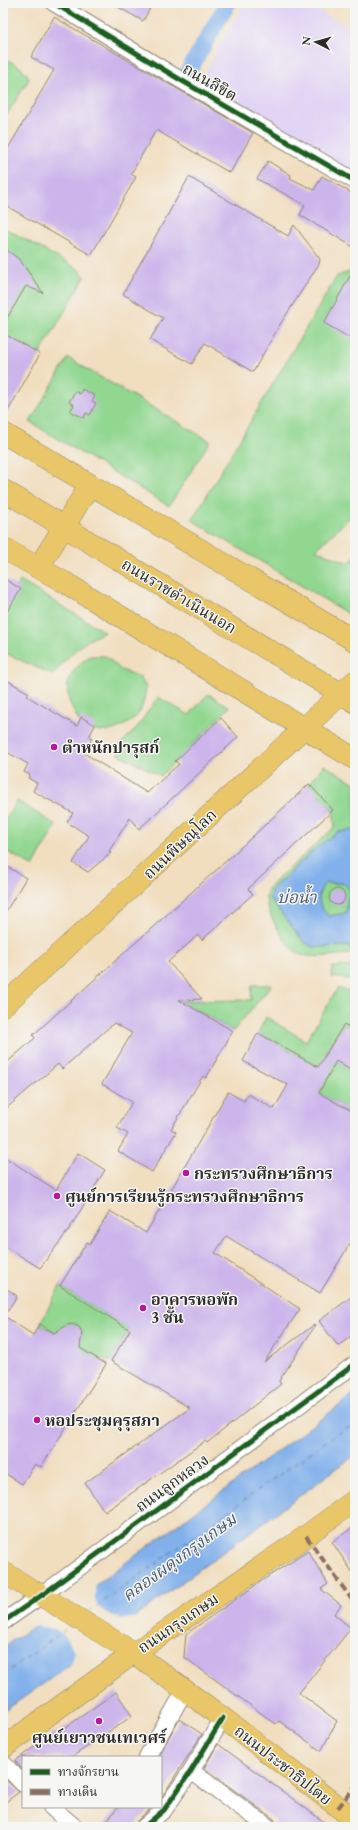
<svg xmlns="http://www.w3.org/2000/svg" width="358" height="1830" font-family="'EB Garamond','Noto Serif Thai',serif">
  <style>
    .built { fill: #e1d4f4 }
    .green { fill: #91d790; stroke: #5e815e }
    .water { fill: #81b0eb; stroke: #566e8b; fill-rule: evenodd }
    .pier { fill: #f1debf }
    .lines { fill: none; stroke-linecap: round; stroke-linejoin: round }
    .canal { stroke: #81b0eb; stroke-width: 17 }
    .ferry { stroke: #495a6e; stroke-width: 1; stroke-dasharray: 5 4; stroke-linecap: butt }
    .building { fill: #ccb5eb }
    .minor-casing { stroke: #8e8475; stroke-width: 18 }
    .major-casing { stroke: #8e8475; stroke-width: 22 }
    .minor { stroke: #fff; stroke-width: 16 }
    .major { stroke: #e9c769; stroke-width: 21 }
    .quiet { stroke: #8d6e63; stroke-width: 4; stroke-dasharray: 8 4; stroke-linecap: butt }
    .cycleway-casing { stroke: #f6f6f2; stroke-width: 8 }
    .cycleway { stroke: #1b5e20; stroke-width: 5 }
    .poi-dot { fill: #b5179e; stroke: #f6f6f2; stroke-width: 1.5 }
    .labels { text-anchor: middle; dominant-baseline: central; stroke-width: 3; stroke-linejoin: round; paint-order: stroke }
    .street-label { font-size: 16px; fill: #2b2b2b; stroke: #f6f6f2 }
    .poi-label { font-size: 16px; font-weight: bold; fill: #2b2b2b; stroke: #f6f6f2; text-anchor: start }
    .water-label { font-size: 17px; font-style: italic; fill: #495a6e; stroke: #f6f6f2 }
  </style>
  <rect width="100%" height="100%" fill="#f6f6f2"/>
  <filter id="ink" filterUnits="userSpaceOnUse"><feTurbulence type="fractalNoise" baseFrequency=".025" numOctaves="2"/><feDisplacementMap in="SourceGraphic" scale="8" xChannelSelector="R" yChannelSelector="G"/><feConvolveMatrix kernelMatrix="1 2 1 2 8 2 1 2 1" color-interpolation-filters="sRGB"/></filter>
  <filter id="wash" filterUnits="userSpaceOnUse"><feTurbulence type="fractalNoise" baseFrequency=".012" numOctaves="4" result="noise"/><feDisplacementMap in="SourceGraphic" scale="16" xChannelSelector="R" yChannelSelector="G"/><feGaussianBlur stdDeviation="0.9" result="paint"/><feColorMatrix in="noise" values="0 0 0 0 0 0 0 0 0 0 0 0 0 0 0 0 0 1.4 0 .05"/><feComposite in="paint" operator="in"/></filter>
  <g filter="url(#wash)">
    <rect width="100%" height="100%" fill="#f1debf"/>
    <!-- built -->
    <polygon class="built" points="244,3 305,3 355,31 355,172 199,82"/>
    <!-- green -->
    <g class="green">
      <path d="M3,58C13,63 26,68 29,79L3,121Z"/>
      <polygon points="3,227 78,269 85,277 8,408 3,405"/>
      <polygon points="350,272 355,273 355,512 316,550 349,563 355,556 355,618 192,520 337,276"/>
      <polygon points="68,358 210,441 169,506 30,422"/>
      <path d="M20,581L105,632C79,643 70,654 53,675L7,654H3V608Z"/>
      <path d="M90,656H106L121,670L139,676L146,687C145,694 144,702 141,709C135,723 108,737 92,729C88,726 84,721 81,718L79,721C62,694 63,674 90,656Z"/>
      <polygon points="208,694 230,707 161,776 118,754 121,743 135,730 158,697 189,715"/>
      <path d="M324,765L355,783V831L352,830L317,847L271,890L270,899L304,942L313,947L355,946V954C339,954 318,959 302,955C287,951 265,911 266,896C266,889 271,886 275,881L335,827L333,810L309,784Z"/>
      <polygon points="17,801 56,825 33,867 3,849 3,823"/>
      <path d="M326,883H343L350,890L346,913L329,916C318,908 315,892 326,883Z"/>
      <polygon points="355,966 355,980 331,977 332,967"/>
      <polygon points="252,985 272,985 233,1031 181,1001 251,1000"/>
      <polygon points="338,988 355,993 355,1031 344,1024 325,1054 355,1073 355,1104 351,1111 319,1093 329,1073 258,1033 266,1017 306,1041"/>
      <path d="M60,1286L129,1329L111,1361L95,1358L77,1347C90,1327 70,1315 58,1335L40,1324Z"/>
    </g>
    <!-- water -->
    <g class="water">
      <path d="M352,830L355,831V946L313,947L304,942L270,899L271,890L317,847L338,832ZM326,883H343L350,890L346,913L329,916C318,908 315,892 326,883Z"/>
      <polygon points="355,1394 355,1455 60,1672 3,1712 3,1647 97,1584"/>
    </g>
    <!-- pier -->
    <polygon class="pier" points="95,1583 95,1600 101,1609 112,1616 123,1619 139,1617 69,1668 74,1652 70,1643 65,1636 55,1629 33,1625"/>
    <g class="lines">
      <!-- canal -->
      <polyline class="canal" points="189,70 228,3"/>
      <!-- ferry -->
      <g class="ferry">
        <polyline points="89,1612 329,1439 355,1424"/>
        <polyline points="3,1675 71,1626"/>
      </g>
    </g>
    <g id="blocks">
      <!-- building -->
      <g class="building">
        <polygon points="111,3 153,3 143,21"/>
        <polygon points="54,17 253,133 230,173 156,130 131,174 136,177 91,255 3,204 3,157 54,70 31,57"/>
        <polygon points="268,161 291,175 290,178 314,190 322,176 355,195 355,248 300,215 305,205 257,179"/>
        <polygon points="189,177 288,236 294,225 320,259 319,264 279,326 253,372 205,343 192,364 150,340 163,318 123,294"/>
        <polygon points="3,247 20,260 43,293 26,286 3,325"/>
        <polygon points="355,267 355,341 324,323"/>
        <polygon points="3,333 40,354 3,420"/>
        <polygon points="82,389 95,396 92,401 96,403 90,415 86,413 84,418 70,411 74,405 69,402 75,391 80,394"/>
        <polygon points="3,578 21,589 3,618"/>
        <polygon points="3,678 29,693 27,696 77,726 81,717 95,725 89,737 92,738 84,753 147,793 179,764 175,761 221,718 238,737 139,829 130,818 109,851 111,853 88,872 73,863 89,836 67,822 73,813 33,791 37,783 28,778 30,775 24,772 28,764 3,750"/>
        <polygon points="309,784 333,810 248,889 253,894 202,940 198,935 168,962 202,999 179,1000 233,1031 206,1078 203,1076 171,1129 176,1132 152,1172 118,1151 128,1134 117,1128 132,1102 102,1084 132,1033 114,1023 62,1069 58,1064 3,1111 3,1066 35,1038 33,1035 224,863"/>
        <polygon points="3,864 26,878 3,916"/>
        <circle cx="337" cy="897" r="8"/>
        <polygon points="344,1024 355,1031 355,1073 336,1061 319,1093 355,1113 355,1235 320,1293 226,1236 215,1253 300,1309 264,1362 314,1325 315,1326 279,1381 281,1384 207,1443 205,1441 105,1512 85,1483 190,1408 111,1361 130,1330 60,1286 87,1242 90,1244 110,1211 146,1233 228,1092 244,1101 248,1094 274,1109 288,1085 243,1061 258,1033 318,1067"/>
        <polygon points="78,1153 105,1170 68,1231 40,1268 3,1245 3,1156 56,1190"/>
        <polygon points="3,1286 17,1296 4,1316 33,1335 40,1324 54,1333 67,1325 73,1324 79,1327 82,1332 80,1348 106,1364 41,1467 35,1464 22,1484 3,1472"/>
        <polygon points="355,1294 355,1333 338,1346 319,1321"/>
        <polygon points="355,1526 355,1576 332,1542"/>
        <polygon points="308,1551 328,1584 321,1589 341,1605 334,1614 351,1628 299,1693 337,1721 321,1751 279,1721 276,1724 184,1657 186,1634 266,1578"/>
        <polygon points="116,1692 132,1716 72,1757 23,1757 23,1770 15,1761 54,1732 56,1734"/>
        <polygon points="179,1719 202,1734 161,1798 161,1757 158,1757"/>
        <polygon points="218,1744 331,1827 277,1827 274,1819 204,1768"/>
        <polygon points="3,1777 19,1792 3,1804"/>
        <polygon points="118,1807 152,1807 138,1820 135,1827 102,1827"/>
      </g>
    </g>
  </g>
  <g filter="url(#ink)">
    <use href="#blocks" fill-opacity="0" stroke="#8e8475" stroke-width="1"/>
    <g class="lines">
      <defs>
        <g id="minor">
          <polyline points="54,3 179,79 355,181"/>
          <polyline points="3,1622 42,1595 355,1364"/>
          <polyline points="147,1757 185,1690"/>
          <polyline points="3,1763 23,1784"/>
          <polyline points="191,1771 268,1827"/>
          <polyline points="51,1807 75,1827"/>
          <polyline points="144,1827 164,1810 191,1771 223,1718"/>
        </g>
        <g id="major">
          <polyline points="3,433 355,641"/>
          <polyline points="3,490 355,702"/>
          <polyline points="3,548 64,582 355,759"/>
          <polyline points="38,568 90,485"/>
          <polyline points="3,1006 355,681"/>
          <polyline points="3,1572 134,1653 223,1718 355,1820"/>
          <polyline points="3,1748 134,1653 306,1536 355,1500"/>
        </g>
      </defs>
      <!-- minor casing -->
      <use href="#minor" class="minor-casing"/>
      <!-- major casing -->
      <use href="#major" class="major-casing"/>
      <!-- minor -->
      <use href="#minor" class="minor"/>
      <!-- major -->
      <use href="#major" class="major"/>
      <!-- quiet -->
      <g class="quiet">
        <polyline points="306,1536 355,1604"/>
        <polyline points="338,1808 355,1786"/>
      </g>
      <defs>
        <g id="cycleway">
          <polyline points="54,3 179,79 355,181"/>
          <polyline points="3,1622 42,1595 355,1364"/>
          <polyline points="144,1827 164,1810 191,1771 223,1718"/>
        </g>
      </defs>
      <!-- cycleway casing -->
      <use href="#cycleway" class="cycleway-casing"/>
      <!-- cycleway -->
      <use href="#cycleway" class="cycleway"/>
    </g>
  </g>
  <!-- markers -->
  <g class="poi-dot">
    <circle cx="54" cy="747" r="4"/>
    <circle cx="186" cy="1173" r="4"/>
    <circle cx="57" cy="1196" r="4"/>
    <circle cx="143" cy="1308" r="4"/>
    <circle cx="37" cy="1420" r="4"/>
    <circle cx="99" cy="1721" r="4"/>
  </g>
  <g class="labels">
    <!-- street labels -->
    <g class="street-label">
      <text transform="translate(210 82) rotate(30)">ถนนลิขิต</text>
      <text transform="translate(179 596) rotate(31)">ถนนราชดำเนินนอก</text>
      <text transform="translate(180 844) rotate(-43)">ถนนพิษณุโลก</text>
      <text transform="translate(172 1483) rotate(-36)">ถนนลูกหลวง</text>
      <text transform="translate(178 1623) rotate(-34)">ถนนกรุงเกษม</text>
      <text transform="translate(283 1765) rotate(38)">ถนนประชาธิปไตย</text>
    </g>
    <!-- poi labels -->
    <g class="poi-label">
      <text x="62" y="747">ตำหนักปารุสก์</text>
      <text x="194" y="1173">กระทรวงศึกษาธิการ</text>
      <text x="65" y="1196">ศูนย์การเรียนรู้กระทรวงศึกษาธิการ</text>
      <text x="151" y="1299">อาคารหอพัก<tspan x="151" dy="18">3 ชั้น</tspan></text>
      <text x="45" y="1420">หอประชุมคุรุสภา</text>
      <text x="99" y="1737" text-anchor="middle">ศูนย์เยาวชนเทเวศร์</text>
    </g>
    <!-- water labels -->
    <g class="water-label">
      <text x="297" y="897">บ่อน้ำ</text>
      <text transform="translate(179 1557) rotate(-36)">คลองผดุงกรุงเกษม</text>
    </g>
  </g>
  <!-- margin -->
  <rect width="358" height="1830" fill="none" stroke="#f6f6f2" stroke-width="16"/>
  <!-- legend -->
  <rect x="22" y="1756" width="140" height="52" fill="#f6f6f2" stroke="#a5a5a2"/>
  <rect x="30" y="1769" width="20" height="6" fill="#1b5e20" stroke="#a5a5a2"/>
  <text x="58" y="1776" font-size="12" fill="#2b2b2b">ทางจักรยาน</text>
  <rect x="30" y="1789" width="20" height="6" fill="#8d6e63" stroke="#a5a5a2"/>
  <text x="58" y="1796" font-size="12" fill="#2b2b2b">ทางเดิน</text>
  <!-- north arrow -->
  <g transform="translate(316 42) rotate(276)" stroke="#f6f6f2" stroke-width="3" paint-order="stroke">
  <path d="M0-3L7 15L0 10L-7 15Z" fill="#2b2b2b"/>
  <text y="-6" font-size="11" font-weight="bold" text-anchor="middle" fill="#2b2b2b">N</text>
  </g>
</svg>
